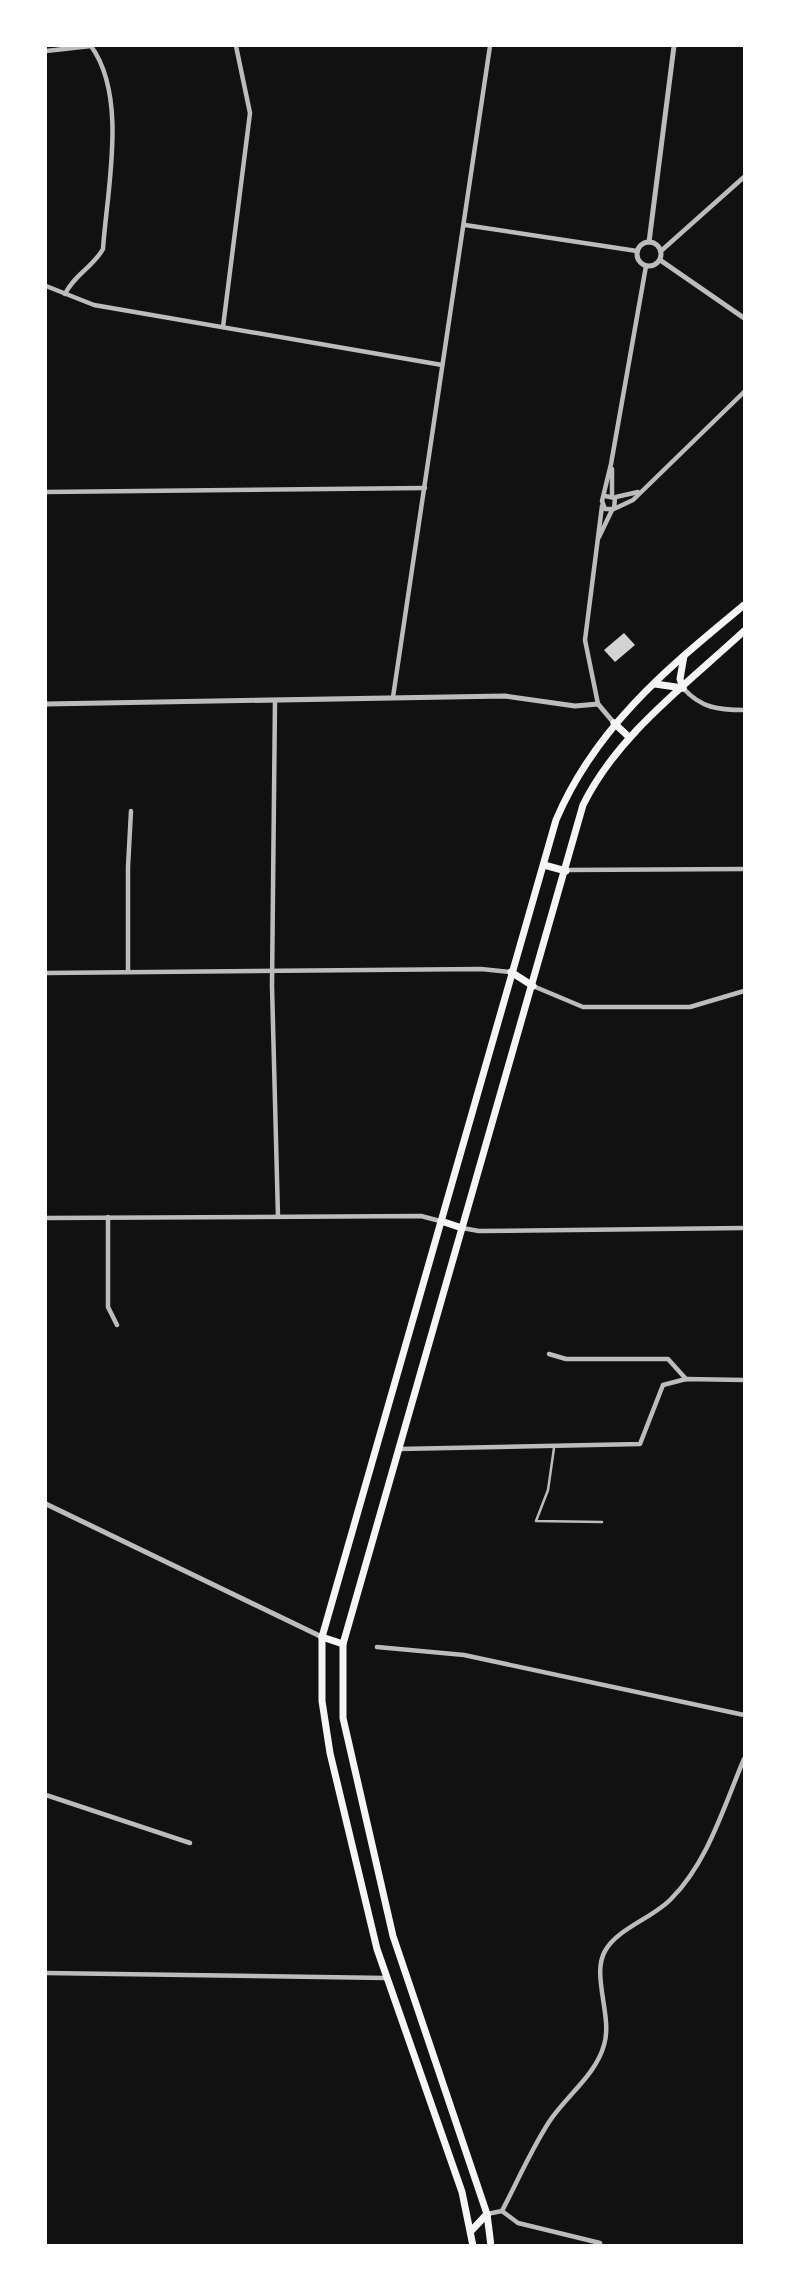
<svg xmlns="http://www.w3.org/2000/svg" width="790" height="2291" font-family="Manrope,sans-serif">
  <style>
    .building { fill: #d3d3d3 }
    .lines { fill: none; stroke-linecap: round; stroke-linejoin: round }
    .service { stroke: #bcbcbc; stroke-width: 2.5 }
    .minor { stroke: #bcbcbc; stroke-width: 4.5 }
    .tertiary { stroke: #bcbcbc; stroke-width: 5 }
    .primary { stroke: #f5f5f5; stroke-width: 7 }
  </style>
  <rect width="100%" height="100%" fill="#111"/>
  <!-- building -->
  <polygon class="building" points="624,633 635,645 615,662 604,650"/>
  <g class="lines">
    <!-- service -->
    <polyline class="service" points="554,1448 548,1490 536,1521 602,1522"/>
    <!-- minor -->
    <g class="minor">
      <path d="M46,51L91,46C128,97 107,189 103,249C93,267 74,275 65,294"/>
      <polyline points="465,225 637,251"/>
      <polyline points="661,251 744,177"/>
      <polyline points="46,286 94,305 442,365"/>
      <polyline points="223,327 250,113 236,46"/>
      <polyline points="612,469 612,495"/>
      <polyline points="46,492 425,488"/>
      <polyline points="605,496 615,498 614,509 605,509 602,501 611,464 646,266"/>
      <polyline points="616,497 638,492"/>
      <polyline points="616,508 633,500 744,392"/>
      <polyline points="599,537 612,510"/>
      <path d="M683,688C701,708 718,710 744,710"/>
      <polyline points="393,697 490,46"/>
      <polyline points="275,700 272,986 278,1217"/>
      <polyline points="598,704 585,640 602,506"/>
      <polyline points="567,870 744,869"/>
      <polyline points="128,971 128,867 131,811"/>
      <polyline points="46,973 481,969 511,972"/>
      <polyline points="533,986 583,1007 690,1007 744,991"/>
      <polyline points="108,1217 108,1307 117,1325"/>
      <polyline points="46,1218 421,1216 440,1221"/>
      <polyline points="462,1228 479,1231 744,1228"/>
      <polyline points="549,1354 566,1359 668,1359 686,1379"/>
      <polyline points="399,1449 640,1444 663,1385 686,1379 744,1380"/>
      <polyline points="377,1647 464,1655 744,1715"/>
      <polyline points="46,1795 190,1843"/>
      <polyline points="46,1973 385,1978"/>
      <path d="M502,2211C517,2182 531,2150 549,2122C565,2097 596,2075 604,2045C613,2017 591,1975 605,1951C618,1928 653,1918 671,1899C708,1862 724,1806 744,1759"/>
      <polyline points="502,2211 518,2223 600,2243"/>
      <polyline points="487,2214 502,2211"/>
    </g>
    <!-- tertiary -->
    <g class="tertiary">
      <circle cx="649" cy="254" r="12"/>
      <polyline points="649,242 674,46"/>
      <polyline points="660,260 744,318"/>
      <polyline points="46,704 505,696 575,706 598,704 614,723"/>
      <polyline points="46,1504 322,1637"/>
    </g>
    <!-- primary -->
    <g class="primary">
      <polyline points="655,684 683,688"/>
      <polyline points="683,688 680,679 684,656"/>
      <polyline points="614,723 629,737"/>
      <polyline points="544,865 566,871"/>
      <polyline points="511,972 533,986"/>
      <polyline points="441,1221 462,1228"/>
      <polyline points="322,1637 343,1644"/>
      <polyline points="472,2230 487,2214"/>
      <path d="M473,2246L462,2192L377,1949L330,1753L322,1701V1637L556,820C596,726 668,668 744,605"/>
      <path d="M491,2246L487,2214L393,1936L343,1718V1644L583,805C618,734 687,684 744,631"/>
    </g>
  </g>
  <!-- border -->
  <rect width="790" height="2291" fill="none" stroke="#ffffff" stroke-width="94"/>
</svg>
